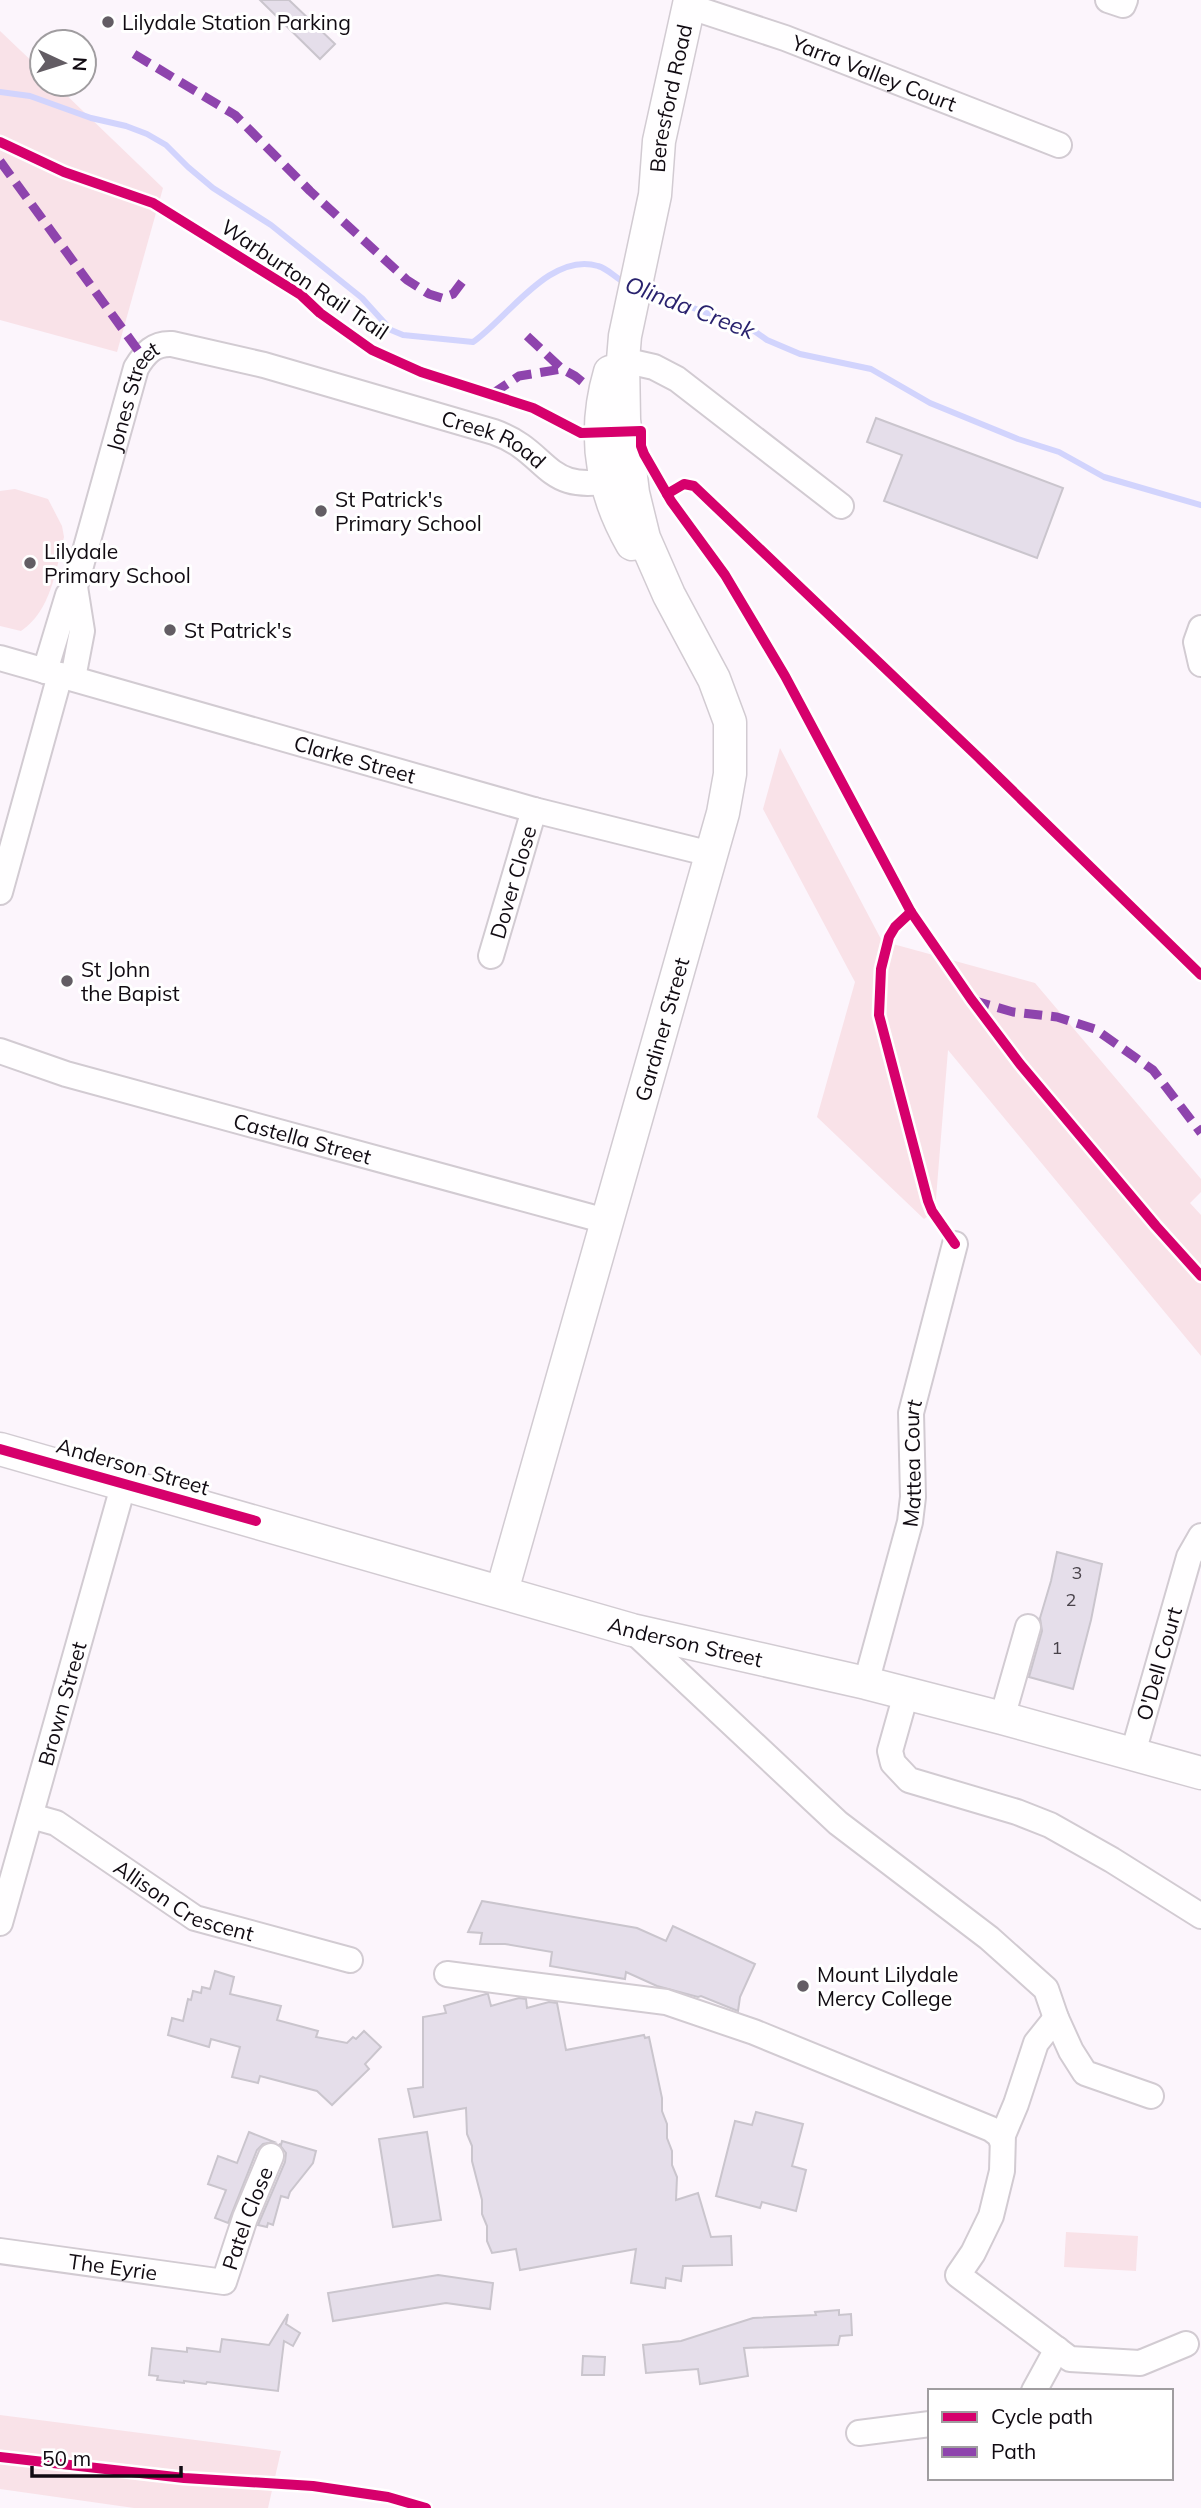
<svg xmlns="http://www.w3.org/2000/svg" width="1201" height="2508" font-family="Mulish,sans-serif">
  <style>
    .green { fill: #f9e2e8 }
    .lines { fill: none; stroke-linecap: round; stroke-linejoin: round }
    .stream { stroke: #d2d4fd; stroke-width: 6 }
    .building { fill: #e5deea; stroke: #cac5cd; stroke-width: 2 }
    .minor-casing { stroke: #d2cbd2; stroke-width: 28 }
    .major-casing { stroke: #d2cbd2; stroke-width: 35 }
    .minor { stroke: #fffeff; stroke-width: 24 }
    .major { stroke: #fffeff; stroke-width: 32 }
    .quiet { stroke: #8e44ad; stroke-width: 9; stroke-dasharray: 18 9; stroke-linecap: butt }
    .cycleway-casing { stroke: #fff; stroke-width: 15 }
    .cycleway { stroke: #d6006c; stroke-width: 10 }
    .poi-dot { fill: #635d64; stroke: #fff; stroke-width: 2.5 }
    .labels { text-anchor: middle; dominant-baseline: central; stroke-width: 6; stroke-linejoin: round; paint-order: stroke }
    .number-label { font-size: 18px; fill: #48424a }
    .poi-label { font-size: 21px; fill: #110b12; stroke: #fff; text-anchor: start }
    .street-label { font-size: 21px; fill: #110b12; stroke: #fff }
    .water-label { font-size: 23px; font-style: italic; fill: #29226e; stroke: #fff }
  </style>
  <rect width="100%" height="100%" fill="#fcf5fc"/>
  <!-- green -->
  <g class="green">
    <polygon points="0,31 41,70 38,84 59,88 163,188 117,352 0,320"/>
    <path d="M15,489L48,499L62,526L64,537C56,570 51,611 21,631L0,626V491Z"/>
    <polygon points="780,748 882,941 1035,983 1201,1179 1201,1192 1190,1203 1201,1215 1201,1356 948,1050 935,1211 924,1219 817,1117 855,982 763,809"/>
    <polygon points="1066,2232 1138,2236 1136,2271 1064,2267"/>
    <polygon points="0,2415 281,2451 268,2508 134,2508 0,2489"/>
  </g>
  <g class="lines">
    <!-- stream -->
    <g class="stream">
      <path d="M0,92L30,96L91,118L126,126L147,134L166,145L188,167L213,188L271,225L362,298L391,330L403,335L473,342C507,319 550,251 598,266C609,269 616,279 626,283"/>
      <polyline points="645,291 750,328 767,340 800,354 871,369 930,403 1018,439 1059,452 1104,477 1201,505"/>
    </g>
  </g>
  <!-- building -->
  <g class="building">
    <polygon points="260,0 289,0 335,44 320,59"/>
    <polygon points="876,418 1063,488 1037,558 884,501 902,455 867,442"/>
    <polygon points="1057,1552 1102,1564 1091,1620 1073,1689 1029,1677 1042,1631 1040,1618 1051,1581"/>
    <polygon points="482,1901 637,1928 666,1941 673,1926 755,1964 740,1997 738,2011 701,1996 698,1997 657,1986 626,1972 625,1979 550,1966 552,1952 505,1944 480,1944 482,1933 468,1932"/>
    <polygon points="215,1971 234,1977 230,1994 281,2006 277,2020 318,2031 316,2037 347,2043 353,2037 356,2039 364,2031 381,2047 365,2064 369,2069 332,2105 317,2091 260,2076 258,2083 232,2077 240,2047 211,2039 209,2047 168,2035 172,2018 183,2021 188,1999 191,2000 193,1991 201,1993 202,1987 210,1989"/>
    <polygon points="486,1994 488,1994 491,2006 519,1998 526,1999 527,2008 549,2002 557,2003 566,2050 644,2035 645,2038 649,2037 662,2098 662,2111 667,2124 667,2138 672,2151 672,2165 677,2177 676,2200 698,2193 711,2237 731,2236 732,2265 683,2266 681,2281 666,2278 665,2288 631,2283 636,2249 520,2270 516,2249 492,2253 487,2241 487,2226 482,2214 482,2200 472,2161 472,2146 467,2134 466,2108 414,2117 408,2089 423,2087 423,2017 446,2013 444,2006"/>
    <polygon points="756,2112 803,2124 792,2166 806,2170 796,2211 762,2202 760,2208 716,2196 735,2121 752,2125"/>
    <polygon points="249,2132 274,2142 263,2144 257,2150 228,2223 215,2218 226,2190 208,2184 218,2156 237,2163"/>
    <polygon points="427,2132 441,2220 393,2227 379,2139"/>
    <polygon points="282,2141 316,2151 313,2163 290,2192 288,2198 281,2196 273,2225 268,2223 267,2227 258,2225 285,2162 286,2153 279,2144 281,2145"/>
    <polygon points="438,2275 493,2283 490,2309 446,2303 333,2321 328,2293"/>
    <polygon points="839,2310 839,2315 851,2314 852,2335 840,2336 838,2345 744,2348 748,2376 700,2384 698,2369 646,2373 643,2345 681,2341 753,2318 816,2315 815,2312"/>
    <polygon points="288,2314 286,2324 300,2333 293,2346 284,2341 278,2391 207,2382 206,2384 184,2381 184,2383 157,2380 158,2376 149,2375 152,2348 187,2352 187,2348 220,2352 222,2339 269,2345"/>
    <polygon points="583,2356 605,2357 604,2375 582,2375"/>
  </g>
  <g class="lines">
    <defs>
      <g id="minor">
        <polyline points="1108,0 1123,5 1125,0"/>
        <path id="s1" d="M688,6L785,38L1059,145"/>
        <polyline points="623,360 654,367 677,379 841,506"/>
        <polyline points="1201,628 1196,642 1201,664"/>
        <path id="s2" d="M0,658L534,810L711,854"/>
        <polyline points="45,671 68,595 75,587"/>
        <path id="s3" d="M73,678L82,631L75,587L136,368C145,353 154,343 172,344L264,365L494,432C553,453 542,498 622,478"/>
        <polyline points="0,892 60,675"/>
        <path id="s4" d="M491,956L534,810"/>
        <path id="s5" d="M0,1051L66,1074L606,1221"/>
        <polyline points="632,1630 838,1823 989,1938 1046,1989 1056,2018 1071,2051 1085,2073 1151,2096"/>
        <path id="s6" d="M866,1683L910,1522L913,1497L911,1413L955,1244"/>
        <polyline points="906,1694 890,1751 893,1763 909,1780 1017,1812 1050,1825 1112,1860 1201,1916"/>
        <polyline points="1002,1718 1028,1627"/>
        <path id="s7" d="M1133,1753L1189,1557L1201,1536"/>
        <path id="s8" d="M31,1816L56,1823L195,1918L350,1960"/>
        <path id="s9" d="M0,1923L124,1483"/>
        <polyline points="447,1974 666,2002 754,2032 991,2129 999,2135 1002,2141"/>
        <polyline points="1056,2018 1036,2043 1016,2104 1003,2135 1002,2171 991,2216 973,2253 958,2275 1070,2359 1140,2363 1186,2344"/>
        <path id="s10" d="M0,2251L224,2282L245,2218L271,2156"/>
        <polyline points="1034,2391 1057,2349"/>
        <polyline points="859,2433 930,2424"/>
      </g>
      <g id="major">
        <path d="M610,372C592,433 601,490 632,544"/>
        <path id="s11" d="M0,1449L632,1630L866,1683L1002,1718L1201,1773"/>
        <path id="s12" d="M502,1591L723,813L730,774V722L714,679L669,595L644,538L633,493L624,420L623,360L625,336L655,195L659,141L690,0"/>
      </g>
    </defs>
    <!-- minor casing -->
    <use href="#minor" class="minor-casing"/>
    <!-- major casing -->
    <use href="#major" class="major-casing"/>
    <!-- minor -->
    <use href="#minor" class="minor"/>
    <!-- major -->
    <use href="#major" class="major"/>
    <!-- quiet -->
    <g class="quiet">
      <polyline points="134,54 235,115 310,191 407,280 429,294 442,298 453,294 462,282"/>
      <polyline points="0,161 143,357"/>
      <polyline points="527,336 562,369 575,376 586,385"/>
      <polyline points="492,394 519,376 562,369"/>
      <polyline points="972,1000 1013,1012 1057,1017 1095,1029 1153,1070 1201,1133"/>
    </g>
    <defs>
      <g id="cycleway">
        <polyline points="0,142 64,172 153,203 301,295 320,313 372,350 421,372 533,408 581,433 641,431 641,446 644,454 671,501 725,575 785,676 911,912 971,999 1020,1064 1156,1226 1201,1276"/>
        <polyline points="667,494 684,484 694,486 978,757 1201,975"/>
        <polyline points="911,912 895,927 889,937 881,969 879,1015 928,1201 932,1211 955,1244"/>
        <polyline points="0,1449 256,1521"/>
        <polyline points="0,2457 184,2478 313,2486 388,2497 426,2508"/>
      </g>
    </defs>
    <!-- cycleway casing -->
    <use href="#cycleway" class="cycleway-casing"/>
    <!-- cycleway -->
    <use href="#cycleway" class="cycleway"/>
  </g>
  <!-- markers -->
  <g class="poi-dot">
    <circle cx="108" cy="22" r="7"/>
    <circle cx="321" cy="511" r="7"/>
    <circle cx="30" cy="563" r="7"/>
    <circle cx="170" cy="630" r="7"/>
    <circle cx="67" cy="981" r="7"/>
    <circle cx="803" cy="1986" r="7"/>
  </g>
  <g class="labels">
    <!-- number labels -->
    <g class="number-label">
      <text x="1077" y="1572">3</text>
      <text x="1071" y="1599">2</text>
      <text x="1057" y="1647">1</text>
    </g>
    <!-- poi labels -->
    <g class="poi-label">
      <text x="122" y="22">Lilydale Station Parking</text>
      <text x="335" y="499">St Patrick's<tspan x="335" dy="24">Primary School</tspan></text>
      <text x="44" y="551">Lilydale<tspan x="44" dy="24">Primary School</tspan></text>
      <text x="184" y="630">St Patrick's</text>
      <text x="81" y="969">St John<tspan x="81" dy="24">the Bapist</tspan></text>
      <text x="817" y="1974">Mount Lilydale<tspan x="817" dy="24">Mercy College</tspan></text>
    </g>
    <!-- street labels -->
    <g class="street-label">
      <text stroke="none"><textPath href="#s1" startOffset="198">Yarra Valley Court</textPath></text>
      <text stroke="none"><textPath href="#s12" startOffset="1550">Beresford Road</textPath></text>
      <text transform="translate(305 279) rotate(34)">Warburton Rail Trail</text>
      <text stroke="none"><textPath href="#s3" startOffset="292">Jones Street</textPath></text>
      <text stroke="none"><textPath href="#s3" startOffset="702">Creek Road</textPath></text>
      <text stroke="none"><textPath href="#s2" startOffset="369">Clarke Street</textPath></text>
      <text stroke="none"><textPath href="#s4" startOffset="77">Dover Close</textPath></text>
      <text stroke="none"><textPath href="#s12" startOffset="584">Gardiner Street</textPath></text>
      <text stroke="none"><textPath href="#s5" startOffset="315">Castella Street</textPath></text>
      <text stroke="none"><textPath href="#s6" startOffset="226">Mattea Court</textPath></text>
      <text transform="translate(133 1466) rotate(16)">Anderson Street</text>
      <text stroke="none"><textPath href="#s11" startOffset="712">Anderson Street</textPath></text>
      <text stroke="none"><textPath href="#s7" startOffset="93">O'Dell Court</textPath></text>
      <text stroke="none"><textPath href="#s9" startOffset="228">Brown Street</textPath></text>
      <text stroke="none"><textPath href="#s8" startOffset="177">Allison Crescent</textPath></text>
      <text stroke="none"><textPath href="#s10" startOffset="294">Patel Close</textPath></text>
      <text stroke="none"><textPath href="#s10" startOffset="114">The Eyrie</textPath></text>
    </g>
    <!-- water labels -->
    <g class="water-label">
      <text transform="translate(690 307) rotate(21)">Olinda Creek</text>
    </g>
  </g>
  <!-- legend -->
  <rect x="928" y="2389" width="245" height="91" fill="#ffffff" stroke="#a09da0" stroke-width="2"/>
  <rect x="942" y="2412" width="35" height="10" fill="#d6006c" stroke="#a09da0" stroke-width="2"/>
  <text x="991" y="2424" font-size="21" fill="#110b12">Cycle path</text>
  <rect x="942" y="2447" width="35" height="10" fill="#8e44ad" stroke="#a09da0" stroke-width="2"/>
  <text x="991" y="2459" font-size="21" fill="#110b12">Path</text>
  <!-- north arrow -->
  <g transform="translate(63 63) rotate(94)"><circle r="33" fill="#ffffff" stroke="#a09da0" stroke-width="2"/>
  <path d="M0-5L12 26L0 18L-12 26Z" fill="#635d64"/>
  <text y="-10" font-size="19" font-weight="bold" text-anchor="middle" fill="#110b12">N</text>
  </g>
  <!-- scale -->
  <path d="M32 2466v10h149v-10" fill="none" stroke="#110b12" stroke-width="3.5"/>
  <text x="42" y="2466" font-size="21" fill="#110b12" stroke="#ffffff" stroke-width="5" paint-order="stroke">50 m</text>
</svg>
